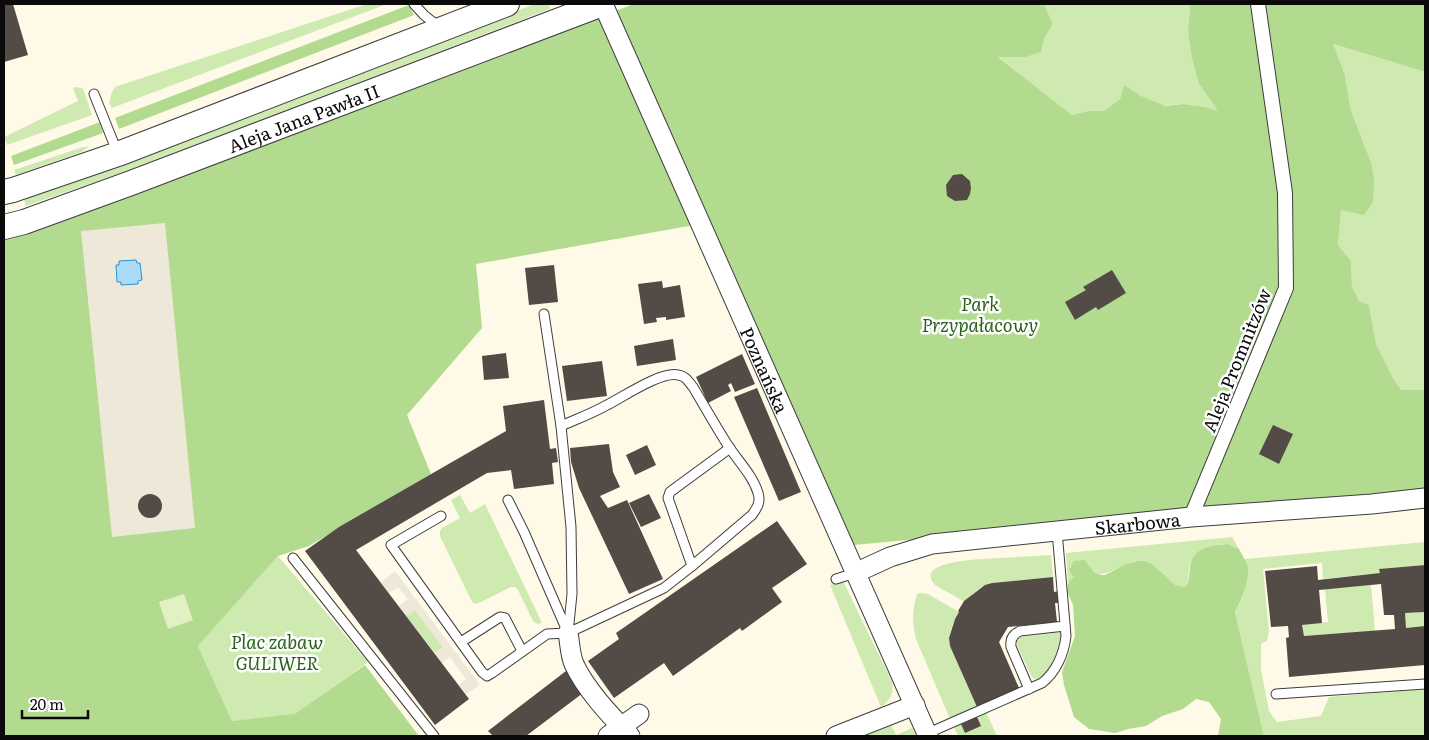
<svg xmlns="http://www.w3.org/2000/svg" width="1429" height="740" font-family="Literata,serif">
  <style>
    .green { fill: #ceeab1 }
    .forest { fill: #b2db90 }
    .pitch { fill: #e1f1c3 }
    .plaza { fill: #ede8d8 }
    .water { fill: #aadbf8; stroke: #2f91d2 }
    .building { fill: #534b46; fill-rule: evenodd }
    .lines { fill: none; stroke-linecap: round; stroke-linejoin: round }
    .service-casing { stroke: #3d3d3d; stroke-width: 11 }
    .pedestrian-casing { stroke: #3d3d3d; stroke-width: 16 }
    .minor-casing { stroke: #3d3d3d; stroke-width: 21 }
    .tertiary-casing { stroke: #3d3d3d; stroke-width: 26 }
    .service { stroke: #fff; stroke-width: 9 }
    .pedestrian { stroke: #fff; stroke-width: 14 }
    .minor { stroke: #fff; stroke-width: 19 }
    .tertiary { stroke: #fff; stroke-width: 24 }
    .labels { text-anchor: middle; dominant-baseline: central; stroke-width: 5; stroke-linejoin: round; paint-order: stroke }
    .street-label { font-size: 18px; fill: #0a0a0a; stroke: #fff }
    .park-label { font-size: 18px; font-style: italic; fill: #296319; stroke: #fff }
  </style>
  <rect width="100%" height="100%" fill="#fffae8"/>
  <!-- green -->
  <g class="green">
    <polygon points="367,4 387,4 112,108 109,103 112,92 115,87"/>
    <polygon points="535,4 549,4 550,9 131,169 26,206 23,197"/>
    <polygon points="1044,4 1190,4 1188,31 1199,84 1219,112 1205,107 1184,104 1160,106 1141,96 1124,86 1120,99 1104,111 1088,111 1072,115 997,56 1026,57 1041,52 1045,37 1053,24"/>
    <polygon points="1332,44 1425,72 1425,390 1401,390 1393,378 1376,344 1369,305 1359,301 1352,288 1351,261 1338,245 1341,210 1371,162 1351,111 1345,75"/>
    <polygon points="76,87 82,88 84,91 92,115 7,145 4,137 78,101 73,88"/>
    <polygon points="89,146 82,152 16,175 14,170 80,148"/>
    <polygon points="460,495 470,513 485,504 542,623 537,624 533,621 518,590 515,587 511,587 479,603 474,604 471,600 440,536 440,531 442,528 460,518 451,500"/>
    <path d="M1232,537L1239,549C1235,547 1231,545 1227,544C1214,543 1193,550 1190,564C1188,572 1190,580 1185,587C1181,586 1177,586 1173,584C1162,577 1154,560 1138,561C1125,561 1104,580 1095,572C1091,569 1089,564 1085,560L1072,565L1070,567L1074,577L1070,580L1068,584L1066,553Z"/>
    <path d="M1425,542V565L1380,569V573L1323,579L1322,563L1263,569L1269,632L1267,641L1261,644V669L1269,711L1277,722L1321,716L1329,697L1425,689V736H1264L1235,612C1244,595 1250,578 1245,559Z"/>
    <path d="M1051,555L1053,577L992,583C980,586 973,593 965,602L935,585C911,559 990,559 1001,558C1017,557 1034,556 1051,555Z"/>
    <polygon points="278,556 368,662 295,715 232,721 198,646"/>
    <path d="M843,581L892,682C894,693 890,701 881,707L830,585Z"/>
    <polygon points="1371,585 1375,631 1304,636 1302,625 1328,622 1325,589"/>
    <path d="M919,593L928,594L959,612C953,622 948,634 950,646L977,707L950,719L916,639C912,622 912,610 917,594Z"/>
    <polygon points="415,610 443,647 435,653 406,616"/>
    <polygon points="1425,612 1425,626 1406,628 1405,613"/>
    <path d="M1061,632C1060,649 1052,668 1039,679H1035L1032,677L1017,646V641L1019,637Z"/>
    <polygon points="986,712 997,736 958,736 954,727"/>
    <polygon points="887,716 896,735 912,728 916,736 836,736"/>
  </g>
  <!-- forest -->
  <g class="forest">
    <polygon points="634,4 1044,4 1053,24 1045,37 1041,52 1026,57 998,57 1072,115 1088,111 1104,111 1120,99 1124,85 1141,96 1165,106 1184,104 1205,107 1218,111 1199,84 1192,58 1188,31 1190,4 1425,4 1425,72 1333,44 1345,75 1351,111 1371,162 1374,181 1373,202 1364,215 1341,210 1338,245 1351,261 1352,287 1359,301 1369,305 1376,344 1393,378 1401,390 1425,390 1425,492 843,546 700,224 476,264 482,328 407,415 431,474 309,546 278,556 198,646 232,721 295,714 365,665 419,736 4,736 4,238"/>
    <polygon points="409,5 414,15 119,129 115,118"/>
    <polygon points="100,122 103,133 14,165 11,156"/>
    <path d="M1228,544L1239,549C1242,555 1248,563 1248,570C1248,585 1241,600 1235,612L1264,736H1218L1221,719L1209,702L1196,699L1183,709L1162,716L1146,726L1128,729L1115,733L1089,729L1074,717L1064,685L1062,672L1075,636L1073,605L1067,591L1068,584L1070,580L1074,577L1069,570L1074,561L1085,560L1094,572L1101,575H1105L1126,564L1138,561H1145L1152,564L1175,585L1185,587C1190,581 1189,575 1190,568C1191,548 1211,545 1228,544Z"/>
  </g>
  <!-- pitch -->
  <polygon class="pitch" points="184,594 193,620 168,629 159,602"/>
  <!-- plaza -->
  <g class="plaza">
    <polygon points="165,223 195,528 112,537 81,231"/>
    <polygon points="395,571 480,685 466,694 459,685 466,679 450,657 442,663 435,653 443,647 415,610 406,616 399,606 408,599 398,587 389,593 381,582"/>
  </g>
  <!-- water -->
  <polygon class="water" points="136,260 137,263 140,263 142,280 138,281 138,284 121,285 121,282 117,282 116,265 119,265 119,261"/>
  <!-- building -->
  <g class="building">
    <polygon points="4,4 13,4 28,55 4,62"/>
    <polygon points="962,174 970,181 971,188 970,194 967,200 955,201 947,196 946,185 953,175"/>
    <polygon points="554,265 558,302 529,305 525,268"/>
    <polygon points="1112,270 1126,293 1098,310 1096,307 1075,320 1065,302 1086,290 1083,287"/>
    <polygon points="662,281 663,288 680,285 685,317 666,320 666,317 656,318 657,322 644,324 638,284"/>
    <polygon points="673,339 676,360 637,366 634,346"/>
    <polygon points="506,353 509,378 484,380 482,356"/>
    <polygon points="742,354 755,384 735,392 731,383 728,385 731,391 708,403 696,377"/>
    <polygon points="602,361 607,396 567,401 562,366"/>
    <polygon points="757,388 801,492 779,501 734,397"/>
    <polygon points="544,400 550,449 556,448 558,462 552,463 554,484 514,489 511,470 487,473 356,550 469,699 435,725 305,551 339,527 506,431 503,406"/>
    <polygon points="1273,425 1293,434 1279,464 1259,454"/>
    <polygon points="609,444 613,472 620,487 600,496 608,508 627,500 663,579 629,594 579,488 571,462 570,448"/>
    <polygon points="647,445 656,465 635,475 626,455"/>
    <circle cx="150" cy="506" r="12"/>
    <polygon points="649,494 661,518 641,527 629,503"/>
    <polygon points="777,521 807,564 772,588 782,602 742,631 740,628 673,676 664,663 614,698 588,661 619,639 616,633"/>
    <path d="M1425,565V612L1405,613L1406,628L1425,626V665L1289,677L1286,638L1289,637L1288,626L1271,627L1265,571L1317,566L1318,580L1380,573L1379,569ZM1381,584L1384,615H1394L1395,629L1304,636L1302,625L1322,623L1319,590Z"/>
    <polygon points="1053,577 1054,592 1059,591 1060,603 1055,603 1057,622 1008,627 999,642 1019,688 977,707 950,646 949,638 955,619 959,612 958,611 964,601 985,585 992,583"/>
    <polygon points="566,671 583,693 526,736 493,736 488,731"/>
    <polygon points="977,717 981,726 965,733 961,724"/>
  </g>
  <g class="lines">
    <defs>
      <g id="service">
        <polyline points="414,4 424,15 439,27"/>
        <polyline points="94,94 118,154"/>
        <polyline points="544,314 561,426"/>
        <polyline points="508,500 524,532 568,633"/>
        <path d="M441,516L391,545L482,672L487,676L492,673L547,634L568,633L664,588L692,566L752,515C757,508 761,502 758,493C753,476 739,462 729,447C716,427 705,407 693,387C688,381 686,376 678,375C661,371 623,397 607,405C593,413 577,419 561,426L571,527L572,594L568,633"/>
        <polyline points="293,558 434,736"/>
        <polyline points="692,566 668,498 670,492 730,448"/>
        <polyline points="836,579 855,573"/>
        <polyline points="461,642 500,617 505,618 522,651"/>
        <path d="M1029,689L1011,647C1010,639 1013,634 1020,631L1065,626"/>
        <polyline points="1276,694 1425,684"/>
        <path d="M926,734L1042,683C1056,672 1064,654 1066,636L1057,531"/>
      </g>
      <polyline id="pedestrian" points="1191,517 1286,288 1285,193 1258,4"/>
      <g id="minor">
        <path id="s1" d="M603,4L928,736"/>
        <path id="s2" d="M855,573L890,557L932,544L1191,517L1372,504L1425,498"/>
        <path d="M568,633C570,643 570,655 574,664C586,690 611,716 630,736"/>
        <polyline points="608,736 639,714"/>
        <polyline points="836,736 915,705"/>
      </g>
      <g id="tertiary">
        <polyline points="4,192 13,190 118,154 507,4"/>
        <path id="s3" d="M4,227L24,222L131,183L602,4"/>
      </g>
    </defs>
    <!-- service casing -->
    <use href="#service" class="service-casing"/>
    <!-- pedestrian casing -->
    <use href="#pedestrian" class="pedestrian-casing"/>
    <!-- minor casing -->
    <use href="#minor" class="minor-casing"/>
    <!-- tertiary casing -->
    <use href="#tertiary" class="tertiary-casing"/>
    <!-- service -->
    <use href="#service" class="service"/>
    <!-- pedestrian -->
    <use href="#pedestrian" class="pedestrian"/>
    <!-- minor -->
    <use href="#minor" class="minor"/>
    <!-- tertiary -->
    <use href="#tertiary" class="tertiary"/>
  </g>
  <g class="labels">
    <!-- street labels -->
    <g class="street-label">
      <text stroke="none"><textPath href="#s3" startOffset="319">Aleja Jana Pawła II</textPath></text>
      <text transform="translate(1236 360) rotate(-68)">Aleja Promnitzów</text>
      <text stroke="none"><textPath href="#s1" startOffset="400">Poznańska</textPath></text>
      <text stroke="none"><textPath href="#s2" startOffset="289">Skarbowa</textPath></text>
    </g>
    <!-- park labels -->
    <g class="park-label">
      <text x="980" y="303">Park<tspan x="980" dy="21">Przypałacowy</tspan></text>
      <text x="277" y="641">Plac zabaw<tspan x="277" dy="21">GULIWER</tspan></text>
    </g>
  </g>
  <!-- border -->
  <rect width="1429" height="740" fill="none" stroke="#0a0a0a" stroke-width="10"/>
  <!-- scale -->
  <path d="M22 710v8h66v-8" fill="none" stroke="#0a0a0a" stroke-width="2.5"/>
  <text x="30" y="710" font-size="15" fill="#0a0a0a" stroke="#ffffff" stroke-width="4" paint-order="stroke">20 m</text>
</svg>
